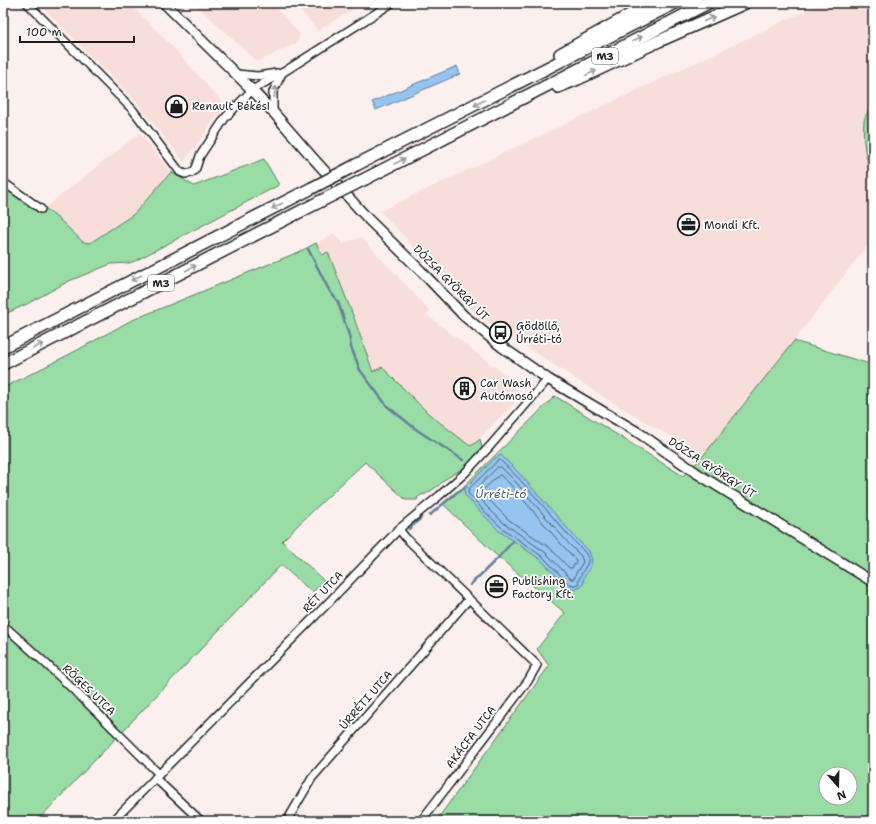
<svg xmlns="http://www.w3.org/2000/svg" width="876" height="824" font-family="'Shantell Sans',sans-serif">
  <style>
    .built { fill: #f8dedb }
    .green { fill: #99dca6; stroke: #5a7c61; fill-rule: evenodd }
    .water { fill: #94c4ef; stroke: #64819b }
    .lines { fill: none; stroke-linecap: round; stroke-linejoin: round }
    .shore { stroke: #4c5f70; stroke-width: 1 }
    .stream { stroke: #64819b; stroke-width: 2.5 }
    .minor-casing { stroke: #1c1c1c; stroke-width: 10 }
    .major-casing { stroke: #1c1c1c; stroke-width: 12 }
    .highway-casing { stroke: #1c1c1c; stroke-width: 14 }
    .minor { stroke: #fff; stroke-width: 7 }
    .major { stroke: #fff; stroke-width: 9 }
    .highway { stroke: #fff; stroke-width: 11 }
    .highway-bridge-casing { stroke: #1c1c1c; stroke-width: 14; stroke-linecap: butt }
    .highway-bridge { stroke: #fff; stroke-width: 11 }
    .oneway { stroke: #999 }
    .labels { text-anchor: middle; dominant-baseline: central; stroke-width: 3.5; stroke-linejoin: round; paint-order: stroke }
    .shield { fill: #fff; stroke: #606060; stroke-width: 1 }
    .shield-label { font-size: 10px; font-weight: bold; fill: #1c1c1c }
    .poi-label { font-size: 11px; fill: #1c1c1c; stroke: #fff; text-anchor: start }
    .street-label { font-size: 11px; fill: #1c1c1c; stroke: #fff }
    .water-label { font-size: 12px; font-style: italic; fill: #4c5f70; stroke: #fff }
  </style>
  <rect width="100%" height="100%" fill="#fcf0ef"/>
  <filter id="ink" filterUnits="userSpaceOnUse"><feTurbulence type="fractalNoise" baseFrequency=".025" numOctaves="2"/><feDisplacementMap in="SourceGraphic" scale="8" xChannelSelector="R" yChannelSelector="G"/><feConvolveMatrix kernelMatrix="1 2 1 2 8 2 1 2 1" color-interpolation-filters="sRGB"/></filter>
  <g filter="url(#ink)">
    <!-- built -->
    <g class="built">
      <polygon points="38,3 129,3 174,48 225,105 184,162 137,103"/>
      <polygon points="194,3 272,3 300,34 297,43 257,62"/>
      <polygon points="294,3 362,3 318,31"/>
      <polygon points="822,3 873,3 873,238 794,341 703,456 602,396 477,315 380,211"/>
      <polygon points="140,133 171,172 134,214 90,243 83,242 61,221 45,208 92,170"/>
      <polygon points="334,233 343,244 361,237 430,311 427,315 517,384 514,403 474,444 470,446 429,414 382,367 373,373 354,318 328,253 322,255 316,243"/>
    </g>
    <!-- green -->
    <g class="green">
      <path d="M873,103V174C865,161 862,137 864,121C865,115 870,109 873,103Z"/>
      <polygon points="264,159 279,185 135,261 129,263 111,264 69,281 27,304 3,315 3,185 40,214 45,208 61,221 83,242 90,243 134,214 171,172 194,186"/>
      <path d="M316,243L322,255L328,252L354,318L373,372L382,367L429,414L470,446L474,444L480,439L482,448L465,467L444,480L438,486L424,495L423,494L417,498L418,499L417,500H406L365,462C337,488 309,514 282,541L325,582L312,592L281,565L37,821H3V388L72,353L130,321L301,251Z"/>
      <path d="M794,341L873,365V821H436L549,666L537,649L565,613L496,555L443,504L453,497L555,396L683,476L703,456ZM826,774H850V798H826Z"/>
    </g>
    <!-- water -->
    <g class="water">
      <polygon points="457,66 460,74 376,110 372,102"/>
      <polygon points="501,455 519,473 576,538 589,551 592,560 590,568 584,577 583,584 581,587 574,590 567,587 541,560 499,531 472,503 465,495 464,489 495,458"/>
    </g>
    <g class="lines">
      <!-- shore -->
      <g class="shore">
        <path d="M499,460L501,461C526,484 547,511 570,537C575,543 585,550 588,558C589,565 583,569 581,575C579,578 579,581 578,584L574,585L569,584L543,557L502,528L483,510L468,493L469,489Z"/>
        <polygon points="498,467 501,467 513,479 569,544 581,556 583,562 576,573 574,579 571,579 546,553 505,524 487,507 475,492 475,490"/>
        <polygon points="500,475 509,483 562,545 576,560 576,562 572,568 569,568 550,548 509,520 483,494 482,492 483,490"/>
      </g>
      <!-- stream -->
      <g class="stream">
        <polyline points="308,249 329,290 338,302 349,335 351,347 360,370 387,406 417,430 463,460"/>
        <polyline points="430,515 457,492 466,487"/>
        <polyline points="409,529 421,518"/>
        <polyline points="470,585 498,558 513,541"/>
      </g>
      <defs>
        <g id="minor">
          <polyline points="27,3 133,110 174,164 180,172 185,174 191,173 194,171 196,168 200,156 225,118 252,90 282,73 392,3"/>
          <polyline points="236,74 258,76 277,73"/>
          <polyline points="273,112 273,92 282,73"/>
          <polyline points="3,182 41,209"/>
          <polyline points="399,529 405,537 537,665 528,681 421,821"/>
          <path d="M3,625C57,672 108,723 159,774"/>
          <polyline points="155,778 201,821"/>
          <polyline points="113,821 330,601 399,529 439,496 465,473 491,445 548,379"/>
          <polyline points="287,821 312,778 469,599"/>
        </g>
        <polyline id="major" points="164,3 252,90 273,112 312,157 369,220 421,271 464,316 502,347 548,379 639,433 698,474 873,582"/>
        <g id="highway">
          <polyline points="560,54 651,3"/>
          <polyline points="558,87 578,79 659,41 745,3"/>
          <polyline points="356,165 675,3"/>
          <polyline points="365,179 708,3"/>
          <polyline points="3,347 312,188"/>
          <polyline points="3,364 319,202"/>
        </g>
      </defs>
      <!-- minor casing -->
      <use href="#minor" class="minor-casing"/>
      <!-- major casing -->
      <use href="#major" class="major-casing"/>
      <!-- highway casing -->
      <use href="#highway" class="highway-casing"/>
      <!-- minor -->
      <use href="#minor" class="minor"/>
      <!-- major -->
      <use href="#major" class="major"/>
      <!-- highway -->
      <use href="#highway" class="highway"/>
      <defs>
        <g id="highway-bridge">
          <polyline points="312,188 356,165"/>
          <polyline points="319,202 365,179"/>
        </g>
      </defs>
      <!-- highway-bridge casing -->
      <use href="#highway-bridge" class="highway-bridge-casing"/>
      <!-- highway-bridge -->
      <use href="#highway-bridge" class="highway-bridge"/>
    </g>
    <!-- one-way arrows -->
    <defs><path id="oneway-shaft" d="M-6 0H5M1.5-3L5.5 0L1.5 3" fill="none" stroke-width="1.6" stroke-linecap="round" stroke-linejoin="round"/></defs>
    <g class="oneway">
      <use href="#oneway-shaft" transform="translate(709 19) rotate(-24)"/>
      <use href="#oneway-shaft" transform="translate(637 39) rotate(-27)"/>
      <use href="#oneway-shaft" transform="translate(591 73) rotate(-25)"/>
      <use href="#oneway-shaft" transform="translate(275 92) rotate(-79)"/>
      <use href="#oneway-shaft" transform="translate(479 103) rotate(153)"/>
      <use href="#oneway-shaft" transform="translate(400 161) rotate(-27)"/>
      <use href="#oneway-shaft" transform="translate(277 206) rotate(153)"/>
      <use href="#oneway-shaft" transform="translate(191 268) rotate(-27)"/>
      <use href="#oneway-shaft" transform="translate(136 278) rotate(153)"/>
      <use href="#oneway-shaft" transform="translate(38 346) rotate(-27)"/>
    </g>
  </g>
  <!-- icons -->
  <defs>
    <symbol id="shop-ring" viewBox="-11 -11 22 22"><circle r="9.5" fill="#fff" stroke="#1c1c1c" stroke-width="1.5"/><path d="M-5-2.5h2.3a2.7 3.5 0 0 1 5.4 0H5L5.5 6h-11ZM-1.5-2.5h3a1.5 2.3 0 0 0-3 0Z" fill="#1c1c1c"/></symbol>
    <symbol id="office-ring" viewBox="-11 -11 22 22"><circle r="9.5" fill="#fff" stroke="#1c1c1c" stroke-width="1.5"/><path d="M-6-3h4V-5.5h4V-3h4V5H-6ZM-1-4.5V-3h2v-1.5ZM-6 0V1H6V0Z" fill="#1c1c1c"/></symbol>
    <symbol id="bus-ring" viewBox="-11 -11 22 22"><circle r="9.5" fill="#fff" stroke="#1c1c1c" stroke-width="1.5"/><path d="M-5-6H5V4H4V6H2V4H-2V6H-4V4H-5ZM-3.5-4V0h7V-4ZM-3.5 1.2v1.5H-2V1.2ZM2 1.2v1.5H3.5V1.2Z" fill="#1c1c1c"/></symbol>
    <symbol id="building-ring" viewBox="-11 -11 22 22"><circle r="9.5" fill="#fff" stroke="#1c1c1c" stroke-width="1.5"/><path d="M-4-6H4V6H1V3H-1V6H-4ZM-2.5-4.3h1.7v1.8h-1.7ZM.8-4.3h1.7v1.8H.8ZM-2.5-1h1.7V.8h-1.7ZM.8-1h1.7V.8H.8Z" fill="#1c1c1c"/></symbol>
  </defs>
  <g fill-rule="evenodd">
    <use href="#shop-ring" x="164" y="94" width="25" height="25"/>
    <use href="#office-ring" x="676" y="212" width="25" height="25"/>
    <use href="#bus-ring" x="488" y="320" width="25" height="25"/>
    <use href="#building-ring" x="452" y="376" width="25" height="25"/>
    <use href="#office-ring" x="484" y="574" width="25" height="25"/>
  </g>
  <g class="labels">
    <!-- shield labels -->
    <g class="shield">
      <rect x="592" y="48" width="26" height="16" rx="3"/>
      <rect x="148" y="275" width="26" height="16" rx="3"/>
    </g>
    <g class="shield-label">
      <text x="605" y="56">M3</text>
      <text x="161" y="283">M3</text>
    </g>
    <!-- poi labels -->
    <g class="poi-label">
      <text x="192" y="106">Renault Békési</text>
      <text x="704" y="225">Mondi Kft.</text>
      <text x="516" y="326">Gödöllő,<tspan x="516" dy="13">Úrréti-tó</tspan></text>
      <text x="480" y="383">Car Wash<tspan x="480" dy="13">Autómosó</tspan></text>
      <text x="512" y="581">Publishing<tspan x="512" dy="13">Factory Kft.</tspan></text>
    </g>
    <!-- street labels -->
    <g class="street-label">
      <text transform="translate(451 283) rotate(45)">DÓZSA GYÖRGY ÚT</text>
      <text transform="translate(712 468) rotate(33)">DÓZSA GYÖRGY ÚT</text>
      <text transform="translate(323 592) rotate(-46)">RÉT UTCA</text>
      <text transform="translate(89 690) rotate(44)">RÖGES UTCA</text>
      <text transform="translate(366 700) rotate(-49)">ÚRRÉTI UTCA</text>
      <text transform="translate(471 737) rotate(-53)">AKÁCFA UTCA</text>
    </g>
    <!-- water labels -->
    <g class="water-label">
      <text x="501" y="494">Úrréti-tó</text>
    </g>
  </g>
  <!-- margin -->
  <rect width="876" height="824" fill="none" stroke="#fff" stroke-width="16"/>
  <rect x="8" y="8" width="860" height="808" fill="none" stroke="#1c1c1c" stroke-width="1.5" filter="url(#ink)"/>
  <!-- north arrow -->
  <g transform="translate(838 786) rotate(160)"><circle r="19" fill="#ffffff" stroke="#a4a4a4"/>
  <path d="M0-3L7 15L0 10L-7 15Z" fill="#1c1c1c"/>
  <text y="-6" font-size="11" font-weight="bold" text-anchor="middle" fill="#1c1c1c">N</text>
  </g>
  <!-- scale -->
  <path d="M20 36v6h114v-6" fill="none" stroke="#1c1c1c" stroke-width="2"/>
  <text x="26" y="36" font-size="12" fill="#1c1c1c" stroke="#ffffff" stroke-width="3" paint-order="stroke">100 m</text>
</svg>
